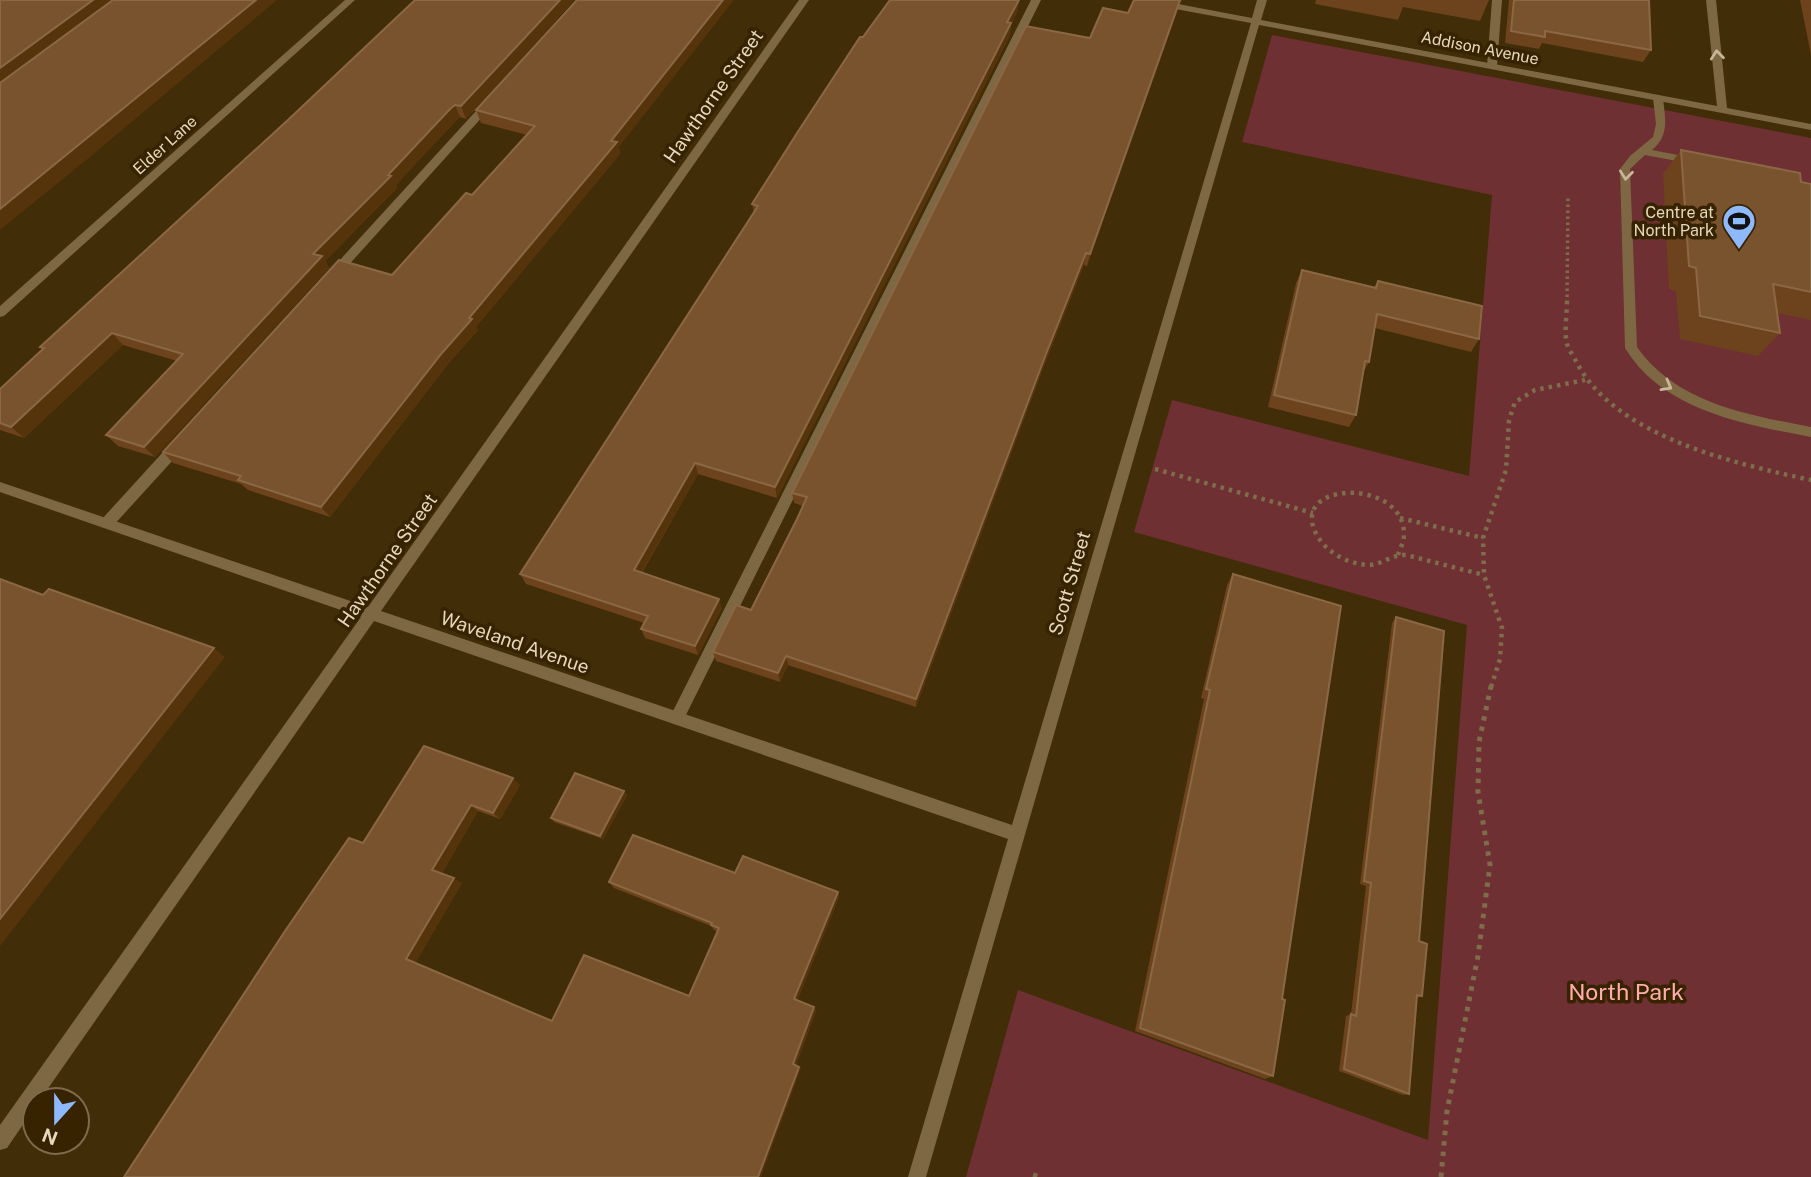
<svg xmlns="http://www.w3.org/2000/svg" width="1811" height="1177" font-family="'Public Sans',sans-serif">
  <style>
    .green { fill: #6e3032 }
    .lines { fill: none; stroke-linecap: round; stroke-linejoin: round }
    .path-far2 { stroke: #7e6c4b; stroke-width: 3.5; stroke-dasharray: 2.5 3.5; stroke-linecap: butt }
    .path-far1 { stroke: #7e6c4b; stroke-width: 4.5; stroke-dasharray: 3.5 5; stroke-linecap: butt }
    .path { stroke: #7e6c4b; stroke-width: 5; stroke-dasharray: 4.5 6; stroke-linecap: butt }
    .service { fill: #7e6843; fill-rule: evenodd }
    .minor { fill: #7e6843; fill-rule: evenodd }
    .wall { fill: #6c431c }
    .shaded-wall { fill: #55340c }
    .building { fill: #79532e; stroke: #8a6844; stroke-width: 2 }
    .oneway { stroke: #c7b699 }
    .labels { text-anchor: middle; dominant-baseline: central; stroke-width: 7; stroke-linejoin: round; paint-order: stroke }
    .far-street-label { font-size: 16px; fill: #e6d7be; stroke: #372300 }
    .far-poi-label { font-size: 16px; fill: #e6d7be; stroke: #372300; text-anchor: end }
    .street-label { font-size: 19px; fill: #e6d7be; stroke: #372300 }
    .near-park-label { font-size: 23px; fill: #ffacac; stroke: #372300 }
  </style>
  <rect width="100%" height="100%" fill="#412d07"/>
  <!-- green -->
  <polygon class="green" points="1272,35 1811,138 1811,1177 966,1177 1018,990 1428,1140 1467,625 1134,532 1172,400 1469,476 1492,195 1242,142"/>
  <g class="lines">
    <!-- path-far2 -->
    <polyline class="path-far2" points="1567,303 1568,196"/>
    <!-- path-far1 -->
    <g class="path-far1">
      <path d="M1567,301C1567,314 1564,331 1567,344C1569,350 1574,357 1577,363C1616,437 1736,464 1811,480"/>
      <polyline points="1155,469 1313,513"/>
      <polyline points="1400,518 1483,538"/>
      <path d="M1398,555C1400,549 1404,541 1404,535C1405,475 1279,481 1320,540C1330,554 1348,563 1366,565C1381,566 1391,554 1406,555L1484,575"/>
      <polyline points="1491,687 1500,659 1502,628 1484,575 1483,538 1506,470 1509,420 1515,402 1535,390 1585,380"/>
    </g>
    <!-- path -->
    <g class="path">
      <polyline points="1033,1175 1041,1177"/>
      <polyline points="1441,1177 1447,1111 1478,956 1490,865 1478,792 1479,742 1491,686"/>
    </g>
    <!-- service -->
    <g class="service">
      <polygon points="1031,0 1041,0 682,723 677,725 672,723 669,718 672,713"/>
      <polygon points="1492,0 1502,0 1497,66 1492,69 1487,66"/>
      <path d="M1658,95L1663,98C1665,118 1670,135 1652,150L1693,158L1698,161L1693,164L1645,155L1630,169L1637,347C1676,403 1748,415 1811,427V437C1744,424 1663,411 1625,348L1620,169L1630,156L1653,137L1656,124L1653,98Z"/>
      <polygon points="490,99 494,100 494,104 336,279 328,279 328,273 486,100"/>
      <polygon points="179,439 184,440 185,444 184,448 112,527 102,527 100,523 102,519 174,440"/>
    </g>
    <!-- minor -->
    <g class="minor">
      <polygon points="345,0 355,0 4,316 0,317 0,306"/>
      <polygon points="799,0 809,0 381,611 1012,825 1251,23 1143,3 1138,0 1157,0 1252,18 1257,0 1267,0 1261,20 1717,106 1706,0 1716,0 1727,108 1811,124 1811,130 1259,25 926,1177 908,1177 1008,839 374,621 40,1100 35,1100 35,1107 7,1148 0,1150 0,1125 361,617 0,492 0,482 368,607"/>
    </g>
  </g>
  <!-- wall -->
  <g class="wall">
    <polygon points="574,0 466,119 460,117 455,121 396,185 397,188 325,261 329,268 155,457 118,446 106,435 177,361 123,345 24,438 0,430 0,389 42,349 40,347 289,119"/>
    <polygon points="1134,0 1182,0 1181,2 1179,2 1177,12 1087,266 1084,265 1044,366 916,707 788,665 780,682 716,661 713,652 751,610 803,506 794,503 792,493 1090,38 1128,13"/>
    <polygon points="1316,0 1489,0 1480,21 1403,7 1398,20 1315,4"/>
    <polygon points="1509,0 1649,0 1651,50 1643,62 1542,43 1539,49 1505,43"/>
    <polygon points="1800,0 1811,0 1811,55"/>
    <polygon points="1018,10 1011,24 1010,35 777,498 698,474 642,573 722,608 698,655 645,638 641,629 644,623 526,584 520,574 754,213 752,204 863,37"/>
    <polygon points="476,110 619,147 620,154 476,327 478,330 448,364 330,517 248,490 241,484 173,463 163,452 392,275 472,195 527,135 481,123"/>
    <polygon points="1681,150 1811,184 1811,320 1777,313 1780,333 1758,356 1680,339 1676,291 1669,289 1663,174"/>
    <polygon points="1302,270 1374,287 1378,281 1479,339 1471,352 1375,328 1369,362 1363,373 1356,415 1349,427 1268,407 1296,283"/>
    <polygon points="1233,574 1282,999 1273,1076 1265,1079 1135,1031 1204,699 1201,698 1227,585"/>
    <polygon points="1396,617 1419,941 1422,996 1417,998 1409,1094 1403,1095 1339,1071 1346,1016 1351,1014 1366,886 1360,884 1392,623"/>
    <polygon points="520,785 500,819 478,811 442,873 462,883 415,963 552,1021 689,996 717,931 714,930 711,926 614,888 609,882 735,873 838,892 839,897 797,1001 814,1007 816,1011 796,1065 801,1069 124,1177 363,843"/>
    <polygon points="624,791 627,795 603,839 554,822 551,818"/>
  </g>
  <!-- shaded-wall -->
  <g class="shaded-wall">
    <polygon points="93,0 118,0 0,88 0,68"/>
    <polygon points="256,0 277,0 90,157 0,230 0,209"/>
    <polygon points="560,0 574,0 466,119 461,106"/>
    <polygon points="723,0 734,0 619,147 620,154 476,327 478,330 448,364 330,517 321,507 469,318"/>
    <polygon points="1019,0 1018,10 1011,24 1010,35 777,498 775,487"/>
    <polygon points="1180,0 1177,12 1087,266 1090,254"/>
    <polygon points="455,105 460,117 396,185 397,188 325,261 329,268 155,457 144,447 313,254"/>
    <polygon points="1086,253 1084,265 1044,366 916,707 916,699 1046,354"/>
    <polygon points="112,333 123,345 24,438 11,427"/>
    <polygon points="695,463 698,474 638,579 634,570"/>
    <polygon points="719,599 722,608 698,655 695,646"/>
    <polygon points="214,648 225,657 0,946 0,919"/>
    <polygon points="786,656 788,665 780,682 778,673"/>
    <polygon points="513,778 520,785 500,819 493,813"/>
    <polygon points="624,791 627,795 603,839 600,836"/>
    <polygon points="471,805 478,811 441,875 432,870"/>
    <polygon points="454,878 462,883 415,964 406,959"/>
    <polygon points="838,892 839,897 796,1003 794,999"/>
    <polygon points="814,1007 816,1011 795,1067 793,1064"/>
    <polygon points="799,1067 801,1069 761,1177 758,1177"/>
  </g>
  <!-- building -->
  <g class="building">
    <polygon points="0,0 93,0 0,68"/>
    <polygon points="113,0 256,0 0,209 0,83"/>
    <polygon points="415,0 560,0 461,106 455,105 450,109 388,175 391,176 313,254 322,256 144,447 106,435 183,354 112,333 11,427 0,423 0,389 44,348 40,347 289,119"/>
    <polygon points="577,0 723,0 611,141 617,142 469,318 472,319 442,353 321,507 238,480 241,476 163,452 339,260 392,275 466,193 472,195 535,126 476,110"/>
    <polygon points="890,0 1019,0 1007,22 1011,23 775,487 695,463 634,570 719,599 695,646 641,629 648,616 520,574 758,206 752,204 799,130 860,37 863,37"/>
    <polygon points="1134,0 1180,0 1090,254 1086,253 1046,354 916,699 786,656 778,673 713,652 736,605 751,610 797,519 807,497 792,493 1026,26 1090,38 1103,8 1128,13"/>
    <polygon points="1514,0 1649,0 1651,50 1545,31 1545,37 1511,31"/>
    <polygon points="1681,150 1800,173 1801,182 1811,184 1811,292 1773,284 1780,333 1700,316 1696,268 1689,266"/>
    <polygon points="1302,270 1376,288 1378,281 1482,306 1479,339 1377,314 1369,362 1365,361 1356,415 1274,395"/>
    <polygon points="1233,574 1341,606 1282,999 1285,1000 1273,1076 1140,1028 1210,690 1206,689"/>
    <polygon points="0,579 43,595 49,589 214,648 0,919"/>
    <polygon points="1396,617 1444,631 1419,941 1427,944 1422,996 1417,995 1409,1094 1344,1069 1351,1014 1356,1016 1371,883 1364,881"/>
    <polygon points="424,746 513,778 493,813 471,805 432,870 454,878 406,959 552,1021 584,955 689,996 719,928 711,925 712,923 609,882 633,835 735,873 743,856 838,892 794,999 814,1007 793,1064 799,1067 758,1177 124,1177 285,931 349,838 363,843"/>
    <polygon points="575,773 624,791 600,836 551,818"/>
  </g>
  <!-- one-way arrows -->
  <defs><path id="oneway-chevron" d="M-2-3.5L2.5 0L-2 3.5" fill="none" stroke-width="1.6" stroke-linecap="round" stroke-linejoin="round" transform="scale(1.75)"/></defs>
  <g class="oneway">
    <use href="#oneway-chevron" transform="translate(1717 55) rotate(-96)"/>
    <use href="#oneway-chevron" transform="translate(1626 175) rotate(96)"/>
    <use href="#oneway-chevron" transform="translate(1667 386) rotate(29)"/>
  </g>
  <!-- icons -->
  <defs>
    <symbol id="stadium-pin" viewBox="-11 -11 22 30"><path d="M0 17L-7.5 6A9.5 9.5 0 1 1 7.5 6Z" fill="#8eb9fd" stroke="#372300"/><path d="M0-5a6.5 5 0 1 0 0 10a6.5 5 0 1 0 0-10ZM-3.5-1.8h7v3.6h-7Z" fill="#111"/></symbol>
  </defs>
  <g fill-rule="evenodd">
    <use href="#stadium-pin" x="1720" y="202" width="38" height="52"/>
  </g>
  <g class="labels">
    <!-- far-street labels -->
    <g class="far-street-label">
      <text transform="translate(1480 48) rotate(11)">Addison Avenue</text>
      <text transform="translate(165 145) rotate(-42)">Elder Lane</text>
    </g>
    <!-- far-poi labels -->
    <g class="far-poi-label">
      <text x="1714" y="212">Centre at<tspan x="1714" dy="18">North Park</tspan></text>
    </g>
    <!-- street labels -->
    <g class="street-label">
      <text transform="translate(713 96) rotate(-55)">Hawthorne Street</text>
      <text transform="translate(387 560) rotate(-55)">Hawthorne Street</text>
      <text transform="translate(1069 583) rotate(-74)">Scott Street</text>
      <text transform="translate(515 642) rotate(19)">Waveland Avenue</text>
    </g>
    <!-- near-park labels -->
    <g class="near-park-label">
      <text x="1626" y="991">North Park</text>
    </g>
  </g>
  <!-- north arrow -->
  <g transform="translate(56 1121) rotate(201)"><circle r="33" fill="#372300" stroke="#7d6b4c" stroke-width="2"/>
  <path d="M0-5L12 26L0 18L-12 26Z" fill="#8eb9fd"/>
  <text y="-10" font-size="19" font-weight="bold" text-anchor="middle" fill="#e6d7be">N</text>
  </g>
</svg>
